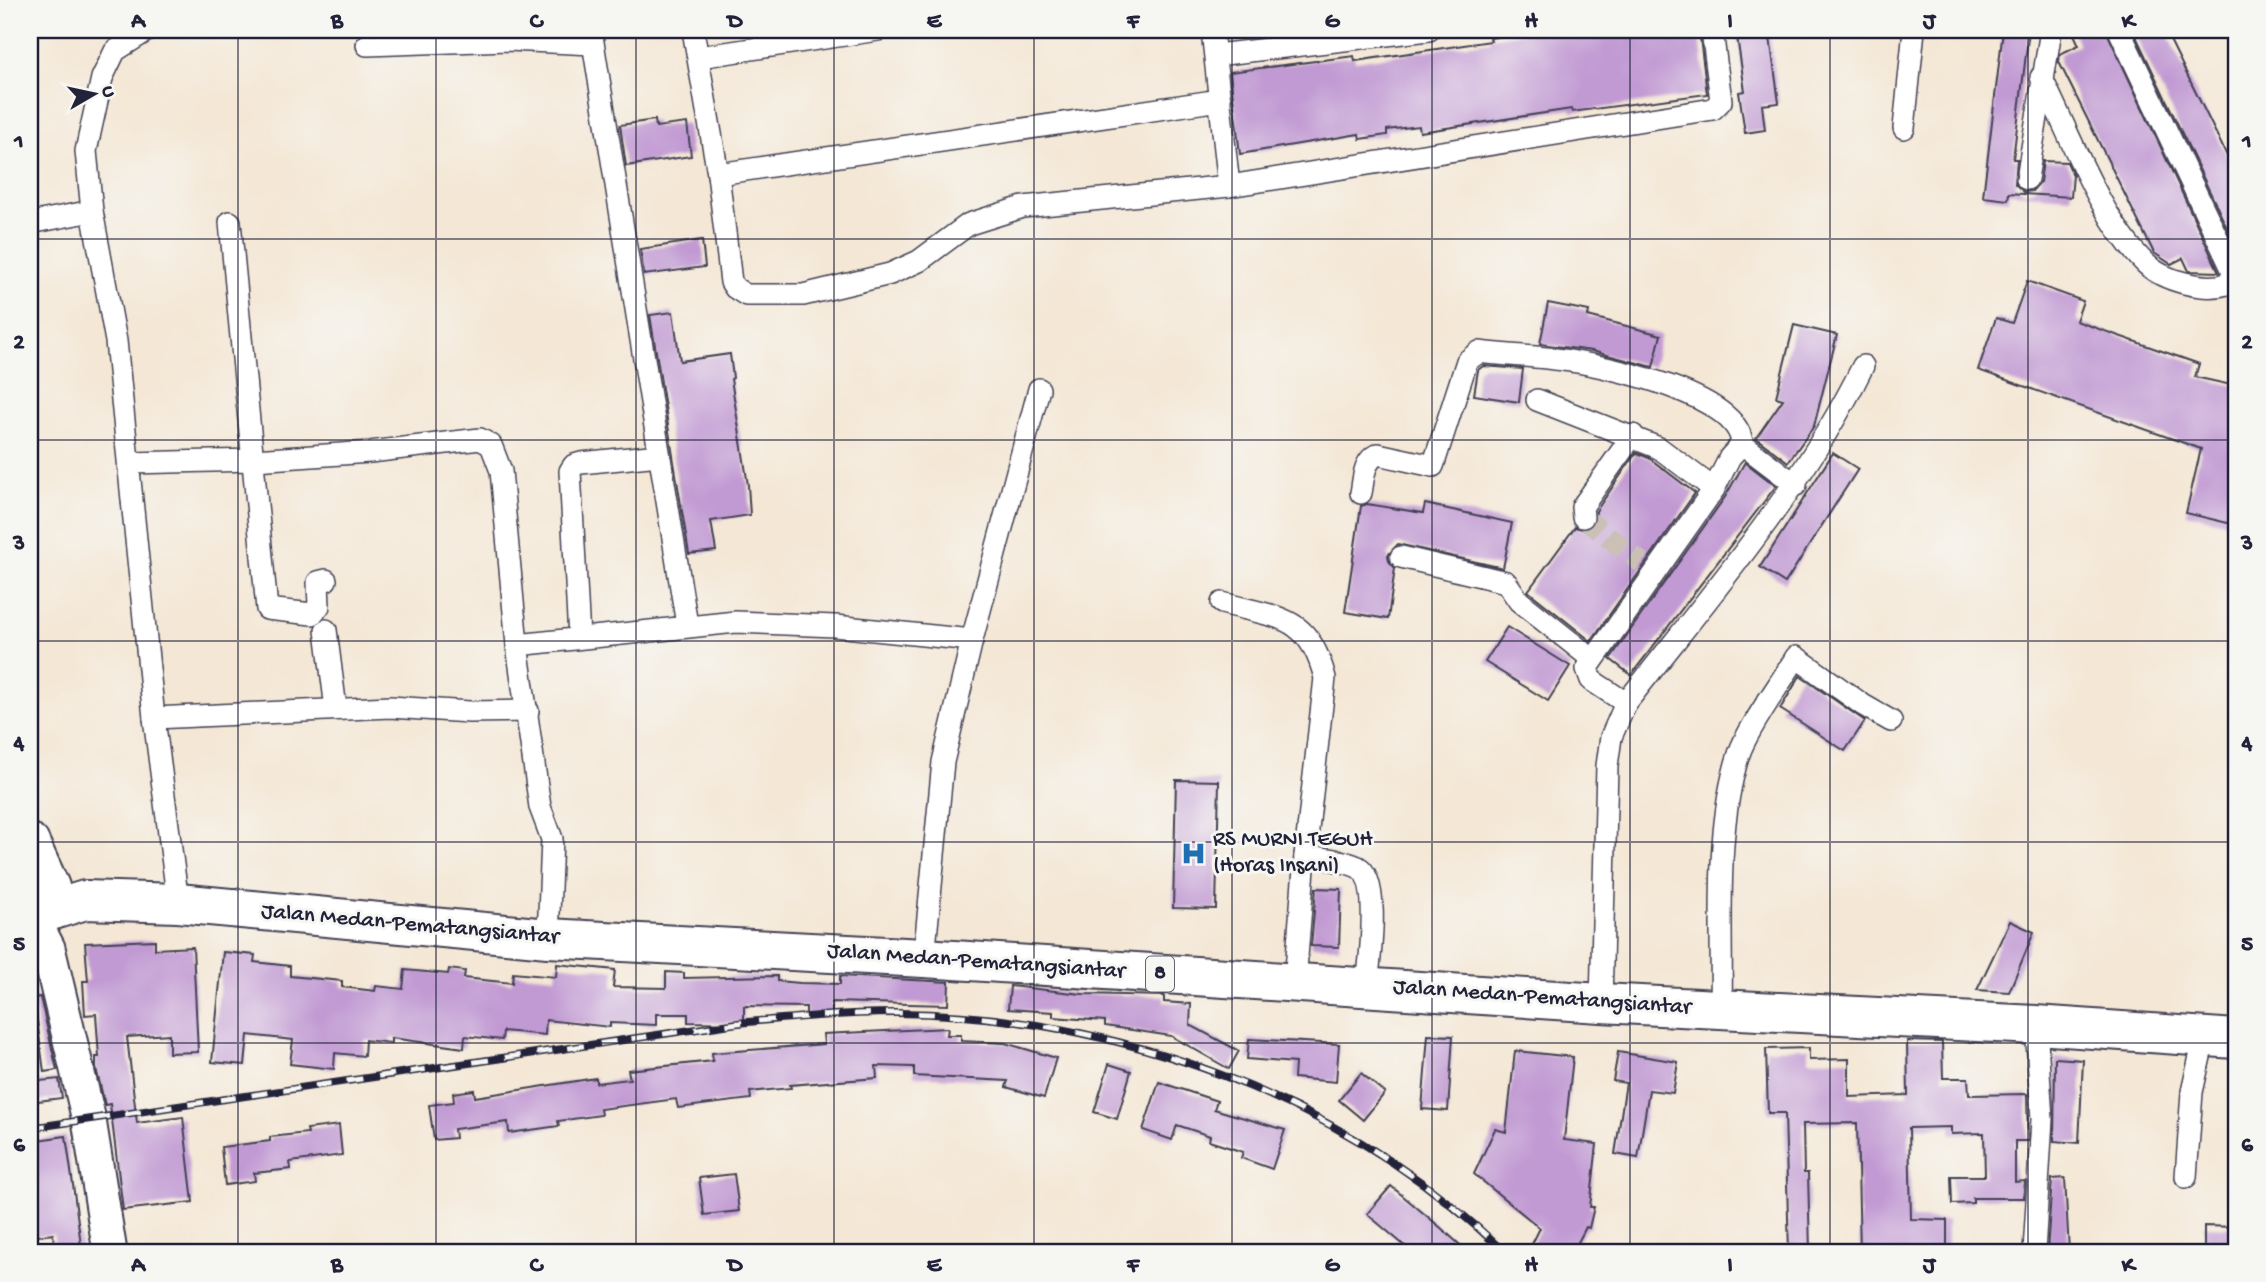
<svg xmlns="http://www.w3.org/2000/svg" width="2266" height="1282" font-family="'Gochi Hand',sans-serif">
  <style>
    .building { fill: #c19ad3 }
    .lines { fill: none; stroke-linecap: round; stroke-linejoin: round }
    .street-tunnel { stroke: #cac0b6; stroke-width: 21; stroke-dasharray: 21 10; stroke-linecap: butt }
    .street-casing { stroke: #424052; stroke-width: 24 }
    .primary-casing { stroke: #424052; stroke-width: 37 }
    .highway-casing { stroke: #424052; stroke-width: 42 }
    .street { stroke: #fff; stroke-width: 21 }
    .primary { stroke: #fff; stroke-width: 33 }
    .highway { stroke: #fff; stroke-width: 38 }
    .rail-casing { stroke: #22223b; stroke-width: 8 }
    .rail { stroke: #f6f6f2; stroke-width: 5; stroke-dasharray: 16; stroke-linecap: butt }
    .grid { fill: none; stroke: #22223b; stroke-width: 2; stroke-opacity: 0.55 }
    .labels { text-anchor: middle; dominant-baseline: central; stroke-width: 6; stroke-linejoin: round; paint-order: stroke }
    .shield { fill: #f6f6f2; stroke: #626272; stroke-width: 2 }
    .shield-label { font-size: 21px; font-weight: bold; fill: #22223b }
    .poi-label { font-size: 23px; fill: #22223b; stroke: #f6f6f2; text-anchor: start }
    .street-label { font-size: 23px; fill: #22223b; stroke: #f6f6f2 }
    .neatline { fill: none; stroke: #22223b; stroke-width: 2.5 }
    .grid-label { font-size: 23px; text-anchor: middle; font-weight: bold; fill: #22223b }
  </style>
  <rect width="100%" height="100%" fill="#f6f6f2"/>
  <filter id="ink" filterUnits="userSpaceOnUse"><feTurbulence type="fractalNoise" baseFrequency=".0143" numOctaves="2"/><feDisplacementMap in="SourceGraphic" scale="14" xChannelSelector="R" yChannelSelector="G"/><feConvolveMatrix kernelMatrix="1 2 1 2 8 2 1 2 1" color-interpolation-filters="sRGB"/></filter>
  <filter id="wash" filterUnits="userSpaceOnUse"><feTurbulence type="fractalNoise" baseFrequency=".00686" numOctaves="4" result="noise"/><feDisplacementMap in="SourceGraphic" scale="28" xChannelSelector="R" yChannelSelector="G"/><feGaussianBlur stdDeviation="1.57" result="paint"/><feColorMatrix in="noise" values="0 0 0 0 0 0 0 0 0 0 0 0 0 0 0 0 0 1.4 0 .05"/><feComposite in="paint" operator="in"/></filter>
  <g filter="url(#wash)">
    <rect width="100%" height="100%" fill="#f4e7d5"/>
    <g id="blocks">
      <!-- building -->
      <g class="building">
        <polygon points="1538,30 1699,30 1707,94 1572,112 1571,109 1420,132 1419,126 1387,130 1387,135 1360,139 1359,134 1240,154 1230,72 1354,56 1355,61 1491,41 1490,38"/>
        <polygon points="1736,30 1769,30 1779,103 1762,105 1765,130 1745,133 1739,92 1745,91"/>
        <polygon points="2003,30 2029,30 2013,159 2017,159 2015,184 2024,192 2032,191 2040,182 2043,161 2067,162 2073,175 2071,197 2009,193 2008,200 1983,197"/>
        <polygon points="2072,30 2106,30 2219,272 2189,271 2183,258 2171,264 2154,253 2059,62 2060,54 2079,45"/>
        <polygon points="2133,30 2165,30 2236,174 2236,247"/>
        <polygon points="655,120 656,127 687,123 691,156 626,166 620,125"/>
        <polygon points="702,240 705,267 644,275 640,249"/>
        <polygon points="2027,281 2083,301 2076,321 2199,364 2195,377 2236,386 2236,525 2186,513 2201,449 1978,370 1996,318 2012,323"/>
        <polygon points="1548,303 1589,311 1588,316 1661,335 1653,367 1592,351 1540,344"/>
        <polygon points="673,312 680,361 730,354 733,378 731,379 748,485 750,515 711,521 716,551 689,554 650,315"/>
        <polygon points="1794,325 1837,335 1814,426 1788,462 1756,438 1783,399 1776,397"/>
        <polygon points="1483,366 1523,369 1519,402 1474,395 1478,370"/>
        <polygon points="1636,453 1649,458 1695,493 1591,641 1528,591 1575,527 1585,530 1595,523 1596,511"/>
        <polygon points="1833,453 1858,469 1785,583 1760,567"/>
        <polygon points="1745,462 1776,486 1631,675 1610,659 1725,497"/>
        <polygon points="1367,504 1423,513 1425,504 1512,523 1503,568 1398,544 1388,555 1389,561 1395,568 1388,619 1345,612 1361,506"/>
        <polygon points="1507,627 1570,666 1548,701 1485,662"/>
        <polygon points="1800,676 1865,721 1845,751 1780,709"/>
        <polygon points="1176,780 1219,781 1216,909 1173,908"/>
        <polygon points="1316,888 1341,889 1339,947 1311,946"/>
        <polygon points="2010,921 2034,932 2009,992 1977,990"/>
        <polygon points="155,940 155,949 193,947 198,1052 169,1053 169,1034 127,1037 137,1123 183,1117 193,1202 123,1210 110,1104 105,1105 96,1068 96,1057 99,1057 96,1014 85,1015 83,981 88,981 85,943"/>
        <polygon points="223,952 255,955 254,962 290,966 290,976 342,981 342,987 375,991 376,986 403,989 405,970 448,974 449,969 465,971 464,978 512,983 513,973 556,977 557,964 615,970 613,987 666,988 666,972 684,973 684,978 777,976 777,981 800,983 840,984 840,976 949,982 948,1005 832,1002 832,1015 806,1014 806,1007 744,1006 744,1023 688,1022 688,1014 656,1014 656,1025 610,1023 610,1027 546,1020 545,1035 503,1031 502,1040 465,1036 464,1048 391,1038 391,1043 365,1040 364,1056 335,1053 334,1069 290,1064 293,1040 248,1035 245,1065 212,1062"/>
        <polygon points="1010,986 1082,994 1164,996 1164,1002 1191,1004 1190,1025 1239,1051 1229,1069 1171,1036 1105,1026 1105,1021 1053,1017 1053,1012 1008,1009"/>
        <polygon points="40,997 57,1070 44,1072 34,998"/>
        <polygon points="948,1028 947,1035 961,1035 961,1041 1005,1043 1056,1058 1044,1098 1006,1087 1008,1081 914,1076 914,1067 876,1066 877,1078 790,1085 791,1088 750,1092 751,1099 678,1108 676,1099 600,1109 601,1115 558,1121 559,1126 509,1133 508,1122 454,1129 455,1138 434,1140 429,1105 454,1102 453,1093 474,1090 475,1097 596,1078 596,1083 630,1079 628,1070 713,1061 712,1053 824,1044 823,1034"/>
        <polygon points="1428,1035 1453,1036 1448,1111 1422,1109"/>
        <polygon points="1249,1039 1339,1044 1336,1082 1294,1078 1295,1063 1247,1059"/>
        <polygon points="1907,1041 1942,1042 1943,1078 1968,1078 1969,1095 2027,1094 2028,1141 2015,1141 2015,1182 2025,1181 2024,1198 1973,1198 1973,1203 1952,1204 1951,1176 1985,1176 1984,1133 1951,1134 1951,1127 1909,1128 1911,1219 1947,1220 1947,1252 1860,1252 1857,1123 1803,1124 1804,1173 1808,1173 1810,1252 1789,1252 1785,1113 1768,1113 1766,1049 1809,1048 1809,1060 1849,1059 1849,1097 1908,1095"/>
        <polygon points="1515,1051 1573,1057 1564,1140 1597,1144 1590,1207 1594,1207 1589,1228 1586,1227 1573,1252 1528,1252 1540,1228 1474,1174 1495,1129 1506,1132"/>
        <polygon points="1618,1052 1678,1062 1673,1093 1649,1090 1638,1158 1615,1154 1626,1083 1613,1081"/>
        <polygon points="2055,1058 2083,1060 2079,1143 2054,1141"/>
        <polygon points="1109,1064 1131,1071 1117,1119 1094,1112"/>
        <polygon points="1361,1073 1385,1093 1363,1120 1339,1100"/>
        <polygon points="59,1079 62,1098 30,1102 30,1082"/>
        <polygon points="1159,1082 1217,1101 1214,1109 1285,1130 1272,1169 1241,1158 1243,1152 1209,1141 1210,1136 1177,1125 1172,1140 1143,1130"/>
        <polygon points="339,1125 342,1155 290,1162 291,1169 254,1173 255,1181 225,1185 221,1147 270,1141 270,1137 308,1133 307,1129"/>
        <polygon points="66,1136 74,1192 82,1252 56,1252 53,1234 30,1237 30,1141"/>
        <polygon points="734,1174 739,1211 704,1215 699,1178"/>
        <polygon points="2065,1178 2069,1252 2047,1252 2052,1179"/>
        <polygon points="1391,1186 1440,1227 1468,1252 1412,1252 1367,1214"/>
        <polygon points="2204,1226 2236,1227 2236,1252 2204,1252"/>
      </g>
    </g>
  </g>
  <g filter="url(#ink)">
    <use href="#blocks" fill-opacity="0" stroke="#424052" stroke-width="2"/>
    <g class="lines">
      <!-- street-tunnel -->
      <polyline class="street-tunnel" points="1583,517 1642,563"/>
      <defs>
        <g id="street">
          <polyline points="148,30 115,51 102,78 86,151 92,211 116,341 154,718 178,903"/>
          <polyline points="591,30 687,625"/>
          <polyline points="693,30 718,174 731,282 735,288 746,295 803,295 890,274 919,261 969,224 1023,207 1229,186 1713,109 1721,101 1712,30"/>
          <polyline points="1212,30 1229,186"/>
          <polyline points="367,45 508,40 593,44"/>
          <polyline points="1216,55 1429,30"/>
          <polyline points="699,57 878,30"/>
          <path d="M2041,77C2070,134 2101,221 2146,264C2164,281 2204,291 2227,284L2234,273L2119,30"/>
          <polyline points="1904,128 1914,30"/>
          <polyline points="718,174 1220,100"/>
          <polyline points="2027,179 2051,30"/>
          <polyline points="230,222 267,609 312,614 319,606 318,582 326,580"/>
          <polyline points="30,223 92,211"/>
          <polyline points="1537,400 1659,448 1714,489"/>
          <polyline points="130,463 254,460 370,452 480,439 491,445 501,471 517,645 540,807 552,839 548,938"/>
          <path d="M1361,493C1364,478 1363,461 1378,454L1433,466L1467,361L1479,352C1509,356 1540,356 1570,361C1610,367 1740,395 1742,444"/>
          <polyline points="1583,517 1582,507 1633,435"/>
          <polyline points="1401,557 1506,582 1519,601 1592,659"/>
          <path d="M1222,603C1278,618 1309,614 1325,678L1305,856C1321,858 1344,860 1358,867C1382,880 1369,963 1367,987"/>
          <polyline points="326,630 336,709"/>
          <polyline points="579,638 570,471 574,465 581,463 659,455"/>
          <polyline points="517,645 736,622 835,626 972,640"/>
          <polyline points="1626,703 1591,680 1587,669 1714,489 1730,457 1742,444 1796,485"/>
          <polyline points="154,718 390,707 470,712 528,711"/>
          <polyline points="924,958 943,762 972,640 1039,389"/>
          <polyline points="1295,982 1305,856"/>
          <path d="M1601,1003L1607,766L1611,737L1626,703C1711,594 1802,490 1863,366"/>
          <path d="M1721,1009C1723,928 1714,831 1739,754C1747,729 1781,683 1796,657L1863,705L1891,721"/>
          <polyline points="2186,1177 2192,1092 2204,1039"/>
          <polyline points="2034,1252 2042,1119 2036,1025"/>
        </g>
        <polyline id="primary" points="30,913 48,948 89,1120 110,1252"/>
        <g id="highway">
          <polyline points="30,843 50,887 53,910"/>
          <polyline points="30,899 32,913 53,910 85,900 178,903 548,938 924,958 1601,1003 2036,1025 2236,1039"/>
        </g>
      </defs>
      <!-- street casing -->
      <use href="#street" class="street-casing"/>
      <!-- primary casing -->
      <use href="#primary" class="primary-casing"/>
      <!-- highway casing -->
      <use href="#highway" class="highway-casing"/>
      <!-- street -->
      <use href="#street" class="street"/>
      <!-- primary -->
      <use href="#primary" class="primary"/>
      <!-- highway -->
      <use href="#highway" class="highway"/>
      <defs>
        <path id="rail" d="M30,1128L738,1023C790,1018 843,1013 896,1013C1114,1014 1347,1099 1504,1252"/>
      </defs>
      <!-- rail casing -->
      <use href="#rail" class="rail-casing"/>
      <!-- rail -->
      <use href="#rail" class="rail"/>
    </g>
  </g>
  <!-- grid -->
  <path class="grid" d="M238,30V1252M436,30V1252M636,30V1252M834,30V1252M1034,30V1252M1232,30V1252M1432,30V1252M1630,30V1252M1830,30V1252M2028,30V1252M30,239H2236M30,440H2236M30,641H2236M30,842H2236M30,1043H2236"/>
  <!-- icons -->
  <defs>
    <symbol id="hospital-bare" viewBox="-9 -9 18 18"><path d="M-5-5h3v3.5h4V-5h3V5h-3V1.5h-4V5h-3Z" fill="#1f6fb2" stroke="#f6f6f2" stroke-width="2.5" paint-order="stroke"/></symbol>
  </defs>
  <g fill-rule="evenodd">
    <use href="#hospital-bare" x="1176" y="836" width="35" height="35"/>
  </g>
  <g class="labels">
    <!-- shield labels -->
    <rect class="shield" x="1146" y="956.5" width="28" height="35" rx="5"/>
    <g class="shield-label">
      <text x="1160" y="974">8</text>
    </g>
    <!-- poi labels -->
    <g class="poi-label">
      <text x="1213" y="840">RS MURNI TEGUH<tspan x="1213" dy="26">(Horas Insani)</tspan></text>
    </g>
    <!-- street labels -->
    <g class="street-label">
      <text transform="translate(410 925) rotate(5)">Jalan Medan-Pematangsiantar</text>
      <text transform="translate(976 962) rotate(4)">Jalan Medan-Pematangsiantar</text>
      <text transform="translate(1542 998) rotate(4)">Jalan Medan-Pematangsiantar</text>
    </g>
  </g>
  <!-- margin -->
  <rect width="2266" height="1282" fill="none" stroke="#f6f6f2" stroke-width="77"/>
  <!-- north arrow -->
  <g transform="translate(94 94) rotate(81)" stroke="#f6f6f2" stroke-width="5" paint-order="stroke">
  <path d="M0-5L12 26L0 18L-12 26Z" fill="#22223b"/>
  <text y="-10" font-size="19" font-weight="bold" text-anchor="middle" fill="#22223b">U</text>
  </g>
  <rect x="38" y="38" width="2190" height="1206" class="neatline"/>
  <g class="grid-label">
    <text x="138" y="27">A</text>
    <text x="337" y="27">B</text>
    <text x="536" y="27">C</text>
    <text x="735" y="27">D</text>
    <text x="934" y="27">E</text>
    <text x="1133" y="27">F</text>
    <text x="1332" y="27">G</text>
    <text x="1531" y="27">H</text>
    <text x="1730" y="27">I</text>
    <text x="1929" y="27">J</text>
    <text x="2128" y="27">K</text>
    <text x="19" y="147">1</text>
    <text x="2247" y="147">1</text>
    <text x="19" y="348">2</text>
    <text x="2247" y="348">2</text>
    <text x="19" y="549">3</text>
    <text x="2247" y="549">3</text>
    <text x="19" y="749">4</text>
    <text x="2247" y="749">4</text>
    <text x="19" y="950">5</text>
    <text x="2247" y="950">5</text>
    <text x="19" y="1151">6</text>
    <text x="2247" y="1151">6</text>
    <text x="138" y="1271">A</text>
    <text x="337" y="1271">B</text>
    <text x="536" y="1271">C</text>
    <text x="735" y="1271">D</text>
    <text x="934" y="1271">E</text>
    <text x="1133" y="1271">F</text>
    <text x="1332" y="1271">G</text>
    <text x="1531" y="1271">H</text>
    <text x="1730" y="1271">I</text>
    <text x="1929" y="1271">J</text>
    <text x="2128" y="1271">K</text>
  </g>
</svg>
